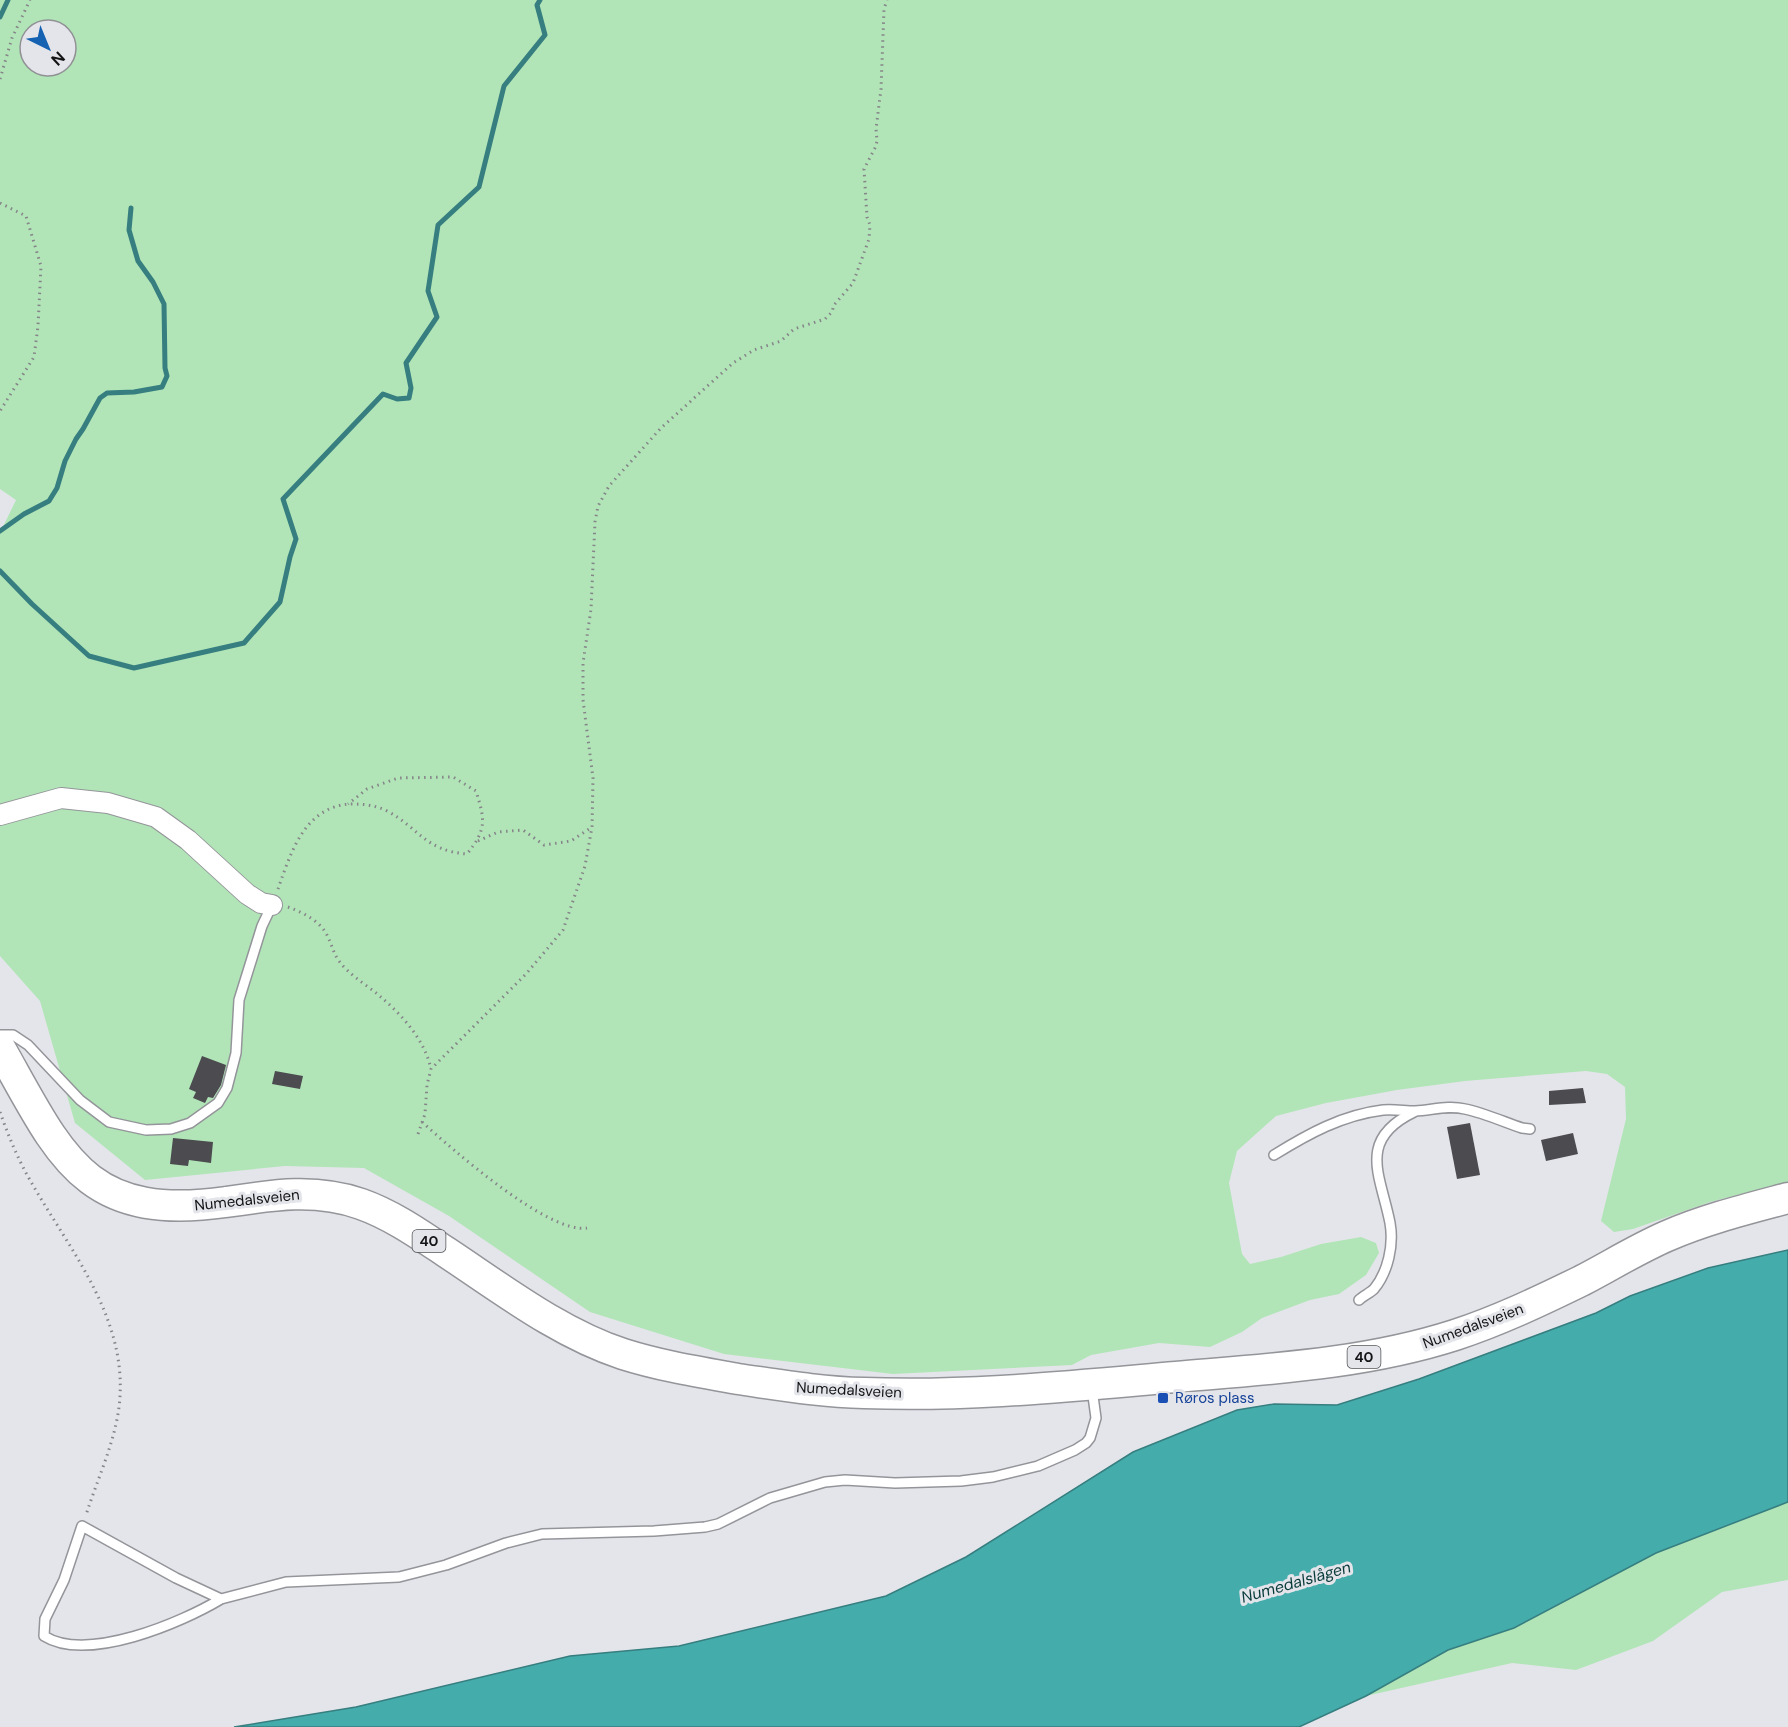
<svg xmlns="http://www.w3.org/2000/svg" width="1788" height="1727" font-family="'DM Sans',sans-serif">
  <style>
    .green { fill: #b1e5b7; fill-rule: evenodd }
    .water { fill: #45acac; stroke: #367e7f; stroke-width: 1.5 }
    .lines { fill: none; stroke-linecap: round; stroke-linejoin: round }
    .stream { stroke: #367e7f; stroke-width: 5 }
    .building { fill: #4b4b50 }
    .service-casing { stroke: #94959a; stroke-width: 12 }
    .minor-casing { stroke: #94959a; stroke-width: 22 }
    .primary-casing { stroke: #94959a; stroke-width: 33 }
    .path { stroke: #858589; stroke-width: 3; stroke-dasharray: 1.5 4.5; stroke-linecap: butt }
    .service { stroke: #fff; stroke-width: 9 }
    .minor { stroke: #fff; stroke-width: 20 }
    .primary { stroke: #fff; stroke-width: 30 }
    .transit-dot { fill: #1a4fb4; stroke: #e4e5ea; stroke-width: 2 }
    .labels { text-anchor: middle; dominant-baseline: central; stroke-width: 6; stroke-linejoin: round; paint-order: stroke }
    .shield { fill: #e4e5ea; stroke: #525356; stroke-width: 1.5 }
    .shield-label { font-size: 14px; font-weight: bold; fill: #141416 }
    .street-label { font-size: 15px; fill: #141416; stroke: #e4e5ea }
    .transit-label { font-size: 15px; fill: #164399; stroke: #e4e5ea; text-anchor: start }
    .water-label { font-size: 16px; font-style: italic; fill: #0a3b3b; stroke: #e4e5ea }
  </style>
  <rect width="100%" height="100%" fill="#e4e5ea"/>
  <!-- green -->
  <g class="green">
    <path d="M0,0H1788V1182L1710,1202L1633,1229L1614,1232L1601,1221L1626,1119L1625,1087L1607,1074L1586,1071L1465,1081L1397,1090L1326,1103L1276,1116L1237,1151L1229,1183L1242,1254L1250,1264L1281,1257L1321,1244L1361,1237L1376,1243L1379,1253L1366,1275L1339,1294L1310,1300L1262,1318L1242,1332L1210,1347L1159,1343L1091,1355L1072,1365L893,1374L724,1354L590,1312L449,1216L364,1168L285,1166L145,1180L75,1123L40,1001L0,956V533L16,500L0,489ZM30,30H66V66H30Z"/>
    <polygon points="1788,1502 1788,1580 1722,1592 1653,1641 1576,1670 1512,1663 1366,1696 1448,1650 1514,1628 1656,1553"/>
  </g>
  <!-- water -->
  <polygon class="water" points="1788,1250 1788,1502 1656,1553 1514,1628 1448,1650 1366,1696 1299,1727 234,1727 356,1707 570,1656 679,1646 886,1596 966,1557 1133,1452 1237,1410 1274,1404 1337,1405 1419,1379 1596,1313 1630,1296 1708,1268"/>
  <g class="lines">
    <!-- stream -->
    <g class="stream">
      <polyline points="0,17 8,0"/>
      <polyline points="0,531 24,514 49,501 57,488 65,461 76,439 83,429 100,398 107,393 134,392 162,387 167,376 165,368 164,304 153,282 138,261 129,230 131,208"/>
      <polyline points="0,571 32,604 89,656 134,668 244,643 280,602 290,557 296,539 283,499 383,394 397,399 409,398 411,388 406,363 437,317 428,291 438,225 479,187 504,86 545,35 537,5 540,0"/>
    </g>
  </g>
  <!-- building -->
  <g class="building">
    <polygon points="202,1056 226,1065 221,1085 213,1098 208,1097 205,1103 193,1098 196,1092 189,1089"/>
    <polygon points="275,1071 303,1076 300,1089 272,1084"/>
    <polygon points="1583,1088 1586,1103 1549,1105 1549,1091"/>
    <polygon points="1470,1123 1480,1175 1457,1179 1447,1127"/>
    <polygon points="1573,1133 1578,1154 1546,1161 1541,1140"/>
    <polygon points="173,1138 213,1142 211,1163 189,1160 188,1166 170,1164"/>
  </g>
  <g class="lines">
    <defs>
      <g id="service">
        <polyline points="0,1035 13,1035 28,1045 80,1100 109,1122 146,1130 171,1129 190,1123 218,1103 227,1088 236,1053 239,1000 262,926 272,905"/>
        <path d="M1274,1155C1308,1134 1342,1115 1383,1110C1394,1109 1405,1111 1415,1111C1433,1110 1448,1105 1465,1109C1484,1113 1504,1122 1522,1128L1530,1129"/>
        <path d="M1359,1300C1363,1296 1370,1293 1374,1289C1388,1272 1394,1245 1390,1223C1381,1176 1356,1140 1414,1112"/>
        <path d="M221,1599C181,1623 87,1663 44,1636L45,1619L64,1580L82,1526L176,1578L221,1599L286,1582L399,1577L446,1565L506,1543L542,1534L654,1531L705,1527L718,1524L770,1498L825,1482L845,1480L895,1483L961,1481L993,1477L1038,1466L1075,1450L1086,1443L1090,1438L1096,1418L1092,1389"/>
      </g>
      <polyline id="minor" points="0,815 61,798 108,803 156,817 188,840 247,894 261,903 272,905"/>
      <path id="primary" d="M0,1048C61,1156 84,1222 226,1202C272,1195 316,1188 361,1204C392,1215 419,1234 446,1252C502,1289 559,1333 623,1354C661,1366 699,1372 738,1379C780,1385 821,1392 864,1393C968,1397 1072,1386 1176,1377C1269,1369 1365,1364 1455,1335C1498,1321 1540,1301 1581,1281C1610,1266 1637,1249 1667,1236C1706,1219 1747,1209 1788,1198"/>
    </defs>
    <!-- service casing -->
    <use href="#service" class="service-casing"/>
    <!-- minor casing -->
    <use href="#minor" class="minor-casing"/>
    <!-- primary casing -->
    <use href="#primary" class="primary-casing"/>
    <!-- path -->
    <g class="path">
      <polyline points="0,79 12,38 30,0"/>
      <polyline points="0,203 26,216 41,266 38,326 34,357 0,411"/>
      <polyline points="478,841 498,832 523,830 544,845 571,841 592,827"/>
      <path d="M278,889C291,852 305,806 351,804C364,804 375,805 387,811C418,827 425,851 467,854C487,829 485,820 476,791L453,777L398,778L367,789L348,804"/>
      <path d="M288,907C302,912 318,920 326,933C333,946 333,957 346,969C357,980 371,988 382,998C404,1017 425,1041 431,1069"/>
      <path d="M0,1112C7,1132 15,1152 25,1171C63,1242 125,1310 120,1396C118,1436 98,1477 86,1515"/>
      <path d="M422,1122C452,1149 548,1234 587,1228"/>
      <polyline points="418,1134 425,1114 427,1085 431,1069 526,974 563,930 585,866 592,827 593,778 583,700 583,663 591,609 595,522 598,506 609,486 661,428 733,363 754,350 781,341 794,329 825,319 832,312 834,305 853,283 869,239 870,225 867,217 864,169 876,146 877,141 876,129 881,89 884,9 887,0"/>
    </g>
    <!-- service -->
    <use href="#service" class="service"/>
    <!-- minor -->
    <use href="#minor" class="minor"/>
    <!-- primary -->
    <use href="#primary" class="primary"/>
  </g>
  <!-- markers -->
  <rect class="transit-dot" x="1157" y="1392" width="12" height="12" rx="3"/>
  <g class="labels">
    <!-- shield labels -->
    <g class="shield">
      <rect x="412.5" y="1230" width="33" height="22" rx="4.5"/>
      <rect x="1347.5" y="1346" width="33" height="22" rx="4.5"/>
    </g>
    <g class="shield-label">
      <text x="429" y="1241">40</text>
      <text x="1364" y="1357">40</text>
    </g>
    <!-- street labels -->
    <g class="street-label">
      <text transform="translate(247 1200) rotate(-6)">Numedalsveien</text>
      <text transform="translate(1473 1326) rotate(-20)">Numedalsveien</text>
      <text transform="translate(849 1390) rotate(3)">Numedalsveien</text>
    </g>
    <!-- transit labels -->
    <g class="transit-label">
      <text x="1175" y="1398">Røros plass</text>
    </g>
    <!-- water labels -->
    <g class="water-label">
      <text transform="translate(1296 1582) rotate(-16)">Numedalslågen</text>
    </g>
  </g>
  <!-- north arrow -->
  <g transform="translate(48 48) rotate(137)"><circle r="28" fill="#e4e5ea" stroke="#919195" stroke-width="1.5"/>
  <path d="M0-4.5L10 22L0 15L-10 22Z" fill="#1462b1"/>
  <text y="-9" font-size="16" font-weight="bold" text-anchor="middle" fill="#141416">N</text>
  </g>
</svg>
